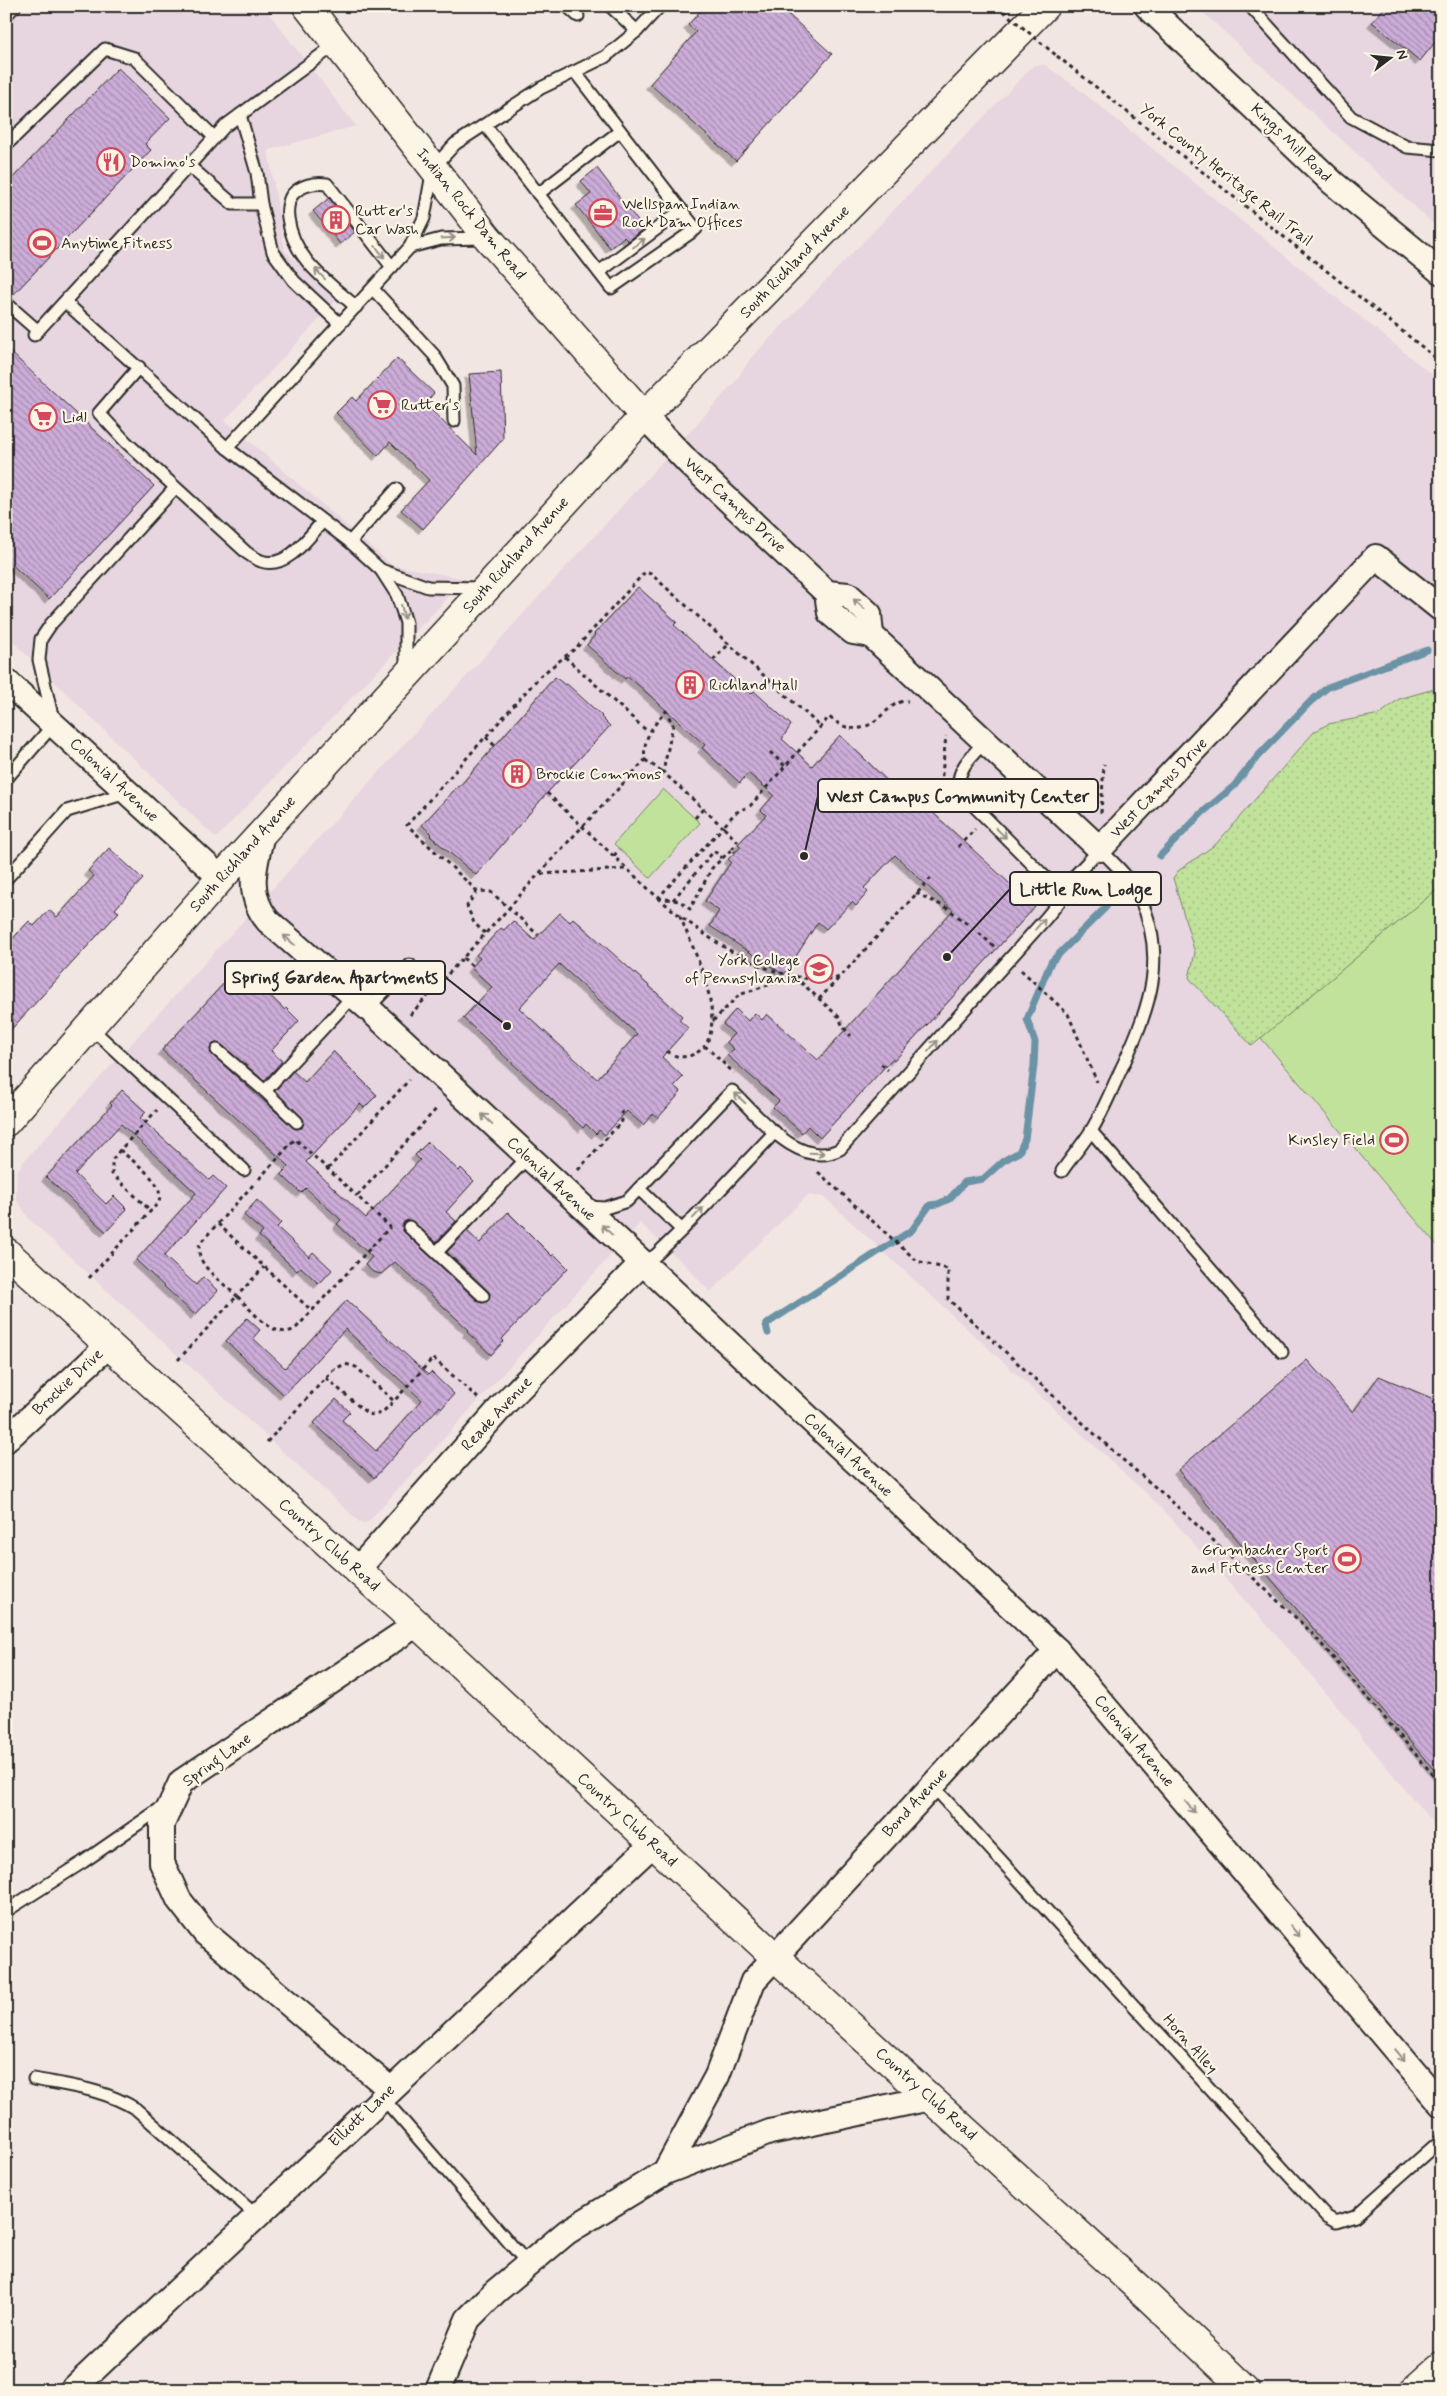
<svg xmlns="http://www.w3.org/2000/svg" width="1447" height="2396" font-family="Mynerve,sans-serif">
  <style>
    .built { fill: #e7d5df }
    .green { fill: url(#green-dots); stroke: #768663 }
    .pitch { fill: #c0e29b; stroke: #768663 }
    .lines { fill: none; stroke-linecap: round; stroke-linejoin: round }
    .stream { stroke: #6b93a5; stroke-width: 7 }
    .building { fill: url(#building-back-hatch); stroke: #2b2b2b; fill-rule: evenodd; filter: url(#shadow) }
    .lane-casing { stroke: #2b2b2b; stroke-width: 15 }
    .street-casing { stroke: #2b2b2b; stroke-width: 28 }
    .secondary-casing { stroke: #2b2b2b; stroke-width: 31 }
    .path { stroke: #2b2b2b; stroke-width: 3; stroke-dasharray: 4 4; stroke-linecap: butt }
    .lane { stroke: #fcf5e5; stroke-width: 11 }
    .street { stroke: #fcf5e5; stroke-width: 24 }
    .secondary { stroke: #fcf5e5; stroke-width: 28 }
    .path-bridge { stroke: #2b2b2b; stroke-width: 3; stroke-dasharray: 4 4; stroke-linecap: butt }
    .oneway { stroke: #949088 }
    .labels { text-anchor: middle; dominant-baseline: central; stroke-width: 4.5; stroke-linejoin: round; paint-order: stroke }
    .street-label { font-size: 16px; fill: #2b2b2b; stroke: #fcf5e5 }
    .poi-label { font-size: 16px; fill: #2b2b2b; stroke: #fcf5e5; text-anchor: start }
    .leader { fill: none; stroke: #2b2b2b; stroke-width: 2 }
    .callout-dot { fill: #2b2b2b; stroke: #fcf5e5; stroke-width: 2 }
    .callout { fill: #fcf5e5; stroke: #2b2b2b; stroke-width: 2 }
    .callout-label { font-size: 18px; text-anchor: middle; font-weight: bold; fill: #2b2b2b }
  </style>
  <defs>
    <pattern id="green-dots" width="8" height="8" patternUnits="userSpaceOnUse" patternTransform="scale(1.25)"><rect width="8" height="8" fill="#c0e29b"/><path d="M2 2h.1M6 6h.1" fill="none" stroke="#a5c286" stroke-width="1.8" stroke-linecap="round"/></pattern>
    <pattern id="building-back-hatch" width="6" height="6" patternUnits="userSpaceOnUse" patternTransform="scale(1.25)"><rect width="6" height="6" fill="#ccacd8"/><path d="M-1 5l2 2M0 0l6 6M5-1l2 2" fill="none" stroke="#a68caf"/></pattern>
    <filter id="shadow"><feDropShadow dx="-4.5" dy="4.5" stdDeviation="0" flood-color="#0004"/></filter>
  </defs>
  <rect width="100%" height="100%" fill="#f2e6e2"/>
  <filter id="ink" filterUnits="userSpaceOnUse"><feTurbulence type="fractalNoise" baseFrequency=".02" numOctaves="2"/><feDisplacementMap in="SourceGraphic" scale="10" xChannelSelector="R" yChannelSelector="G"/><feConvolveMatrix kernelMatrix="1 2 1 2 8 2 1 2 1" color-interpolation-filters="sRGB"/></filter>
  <g filter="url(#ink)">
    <!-- built -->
    <g class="built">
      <polygon points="6,6 263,6 356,126 268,150 285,251 337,300 225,420 392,565 466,579 216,838 6,635"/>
      <polygon points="1196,6 1441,6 1441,231"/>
      <polygon points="1034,65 1045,65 1076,87 1441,382 1441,1833 1303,1665 1160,1506 824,1197 808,1195 710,1292 685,1265 640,1223 368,1522 362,1524 29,1219 16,1198 17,1172 23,1162 735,382 751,358"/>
    </g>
    <!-- green -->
    <polygon class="green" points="1441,687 1441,886 1252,1046 1189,978 1195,953 1173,878 1178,871 1216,844 1314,732 1328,724 1380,714 1399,699"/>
    <!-- pitch -->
    <g class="pitch">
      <polygon points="663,789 700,823 650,878 614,844"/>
      <polygon points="1441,886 1441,1242 1437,1245 1261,1038"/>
    </g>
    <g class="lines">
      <!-- stream -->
      <g class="stream">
        <polyline points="1160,856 1202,813 1234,786 1258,756 1310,702 1328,687 1427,650"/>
        <polyline points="768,1333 766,1325 771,1321 912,1230 930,1205 938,1204 949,1199 965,1182 983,1179 1003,1161 1019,1152 1025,1139 1034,1065 1035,1042 1027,1019 1051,962 1106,907"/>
      </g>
    </g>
    <!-- building -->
    <g class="building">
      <polygon points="705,6 779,6 832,54 736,161 650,84 696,32 688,25"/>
      <polygon points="1386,6 1441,6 1441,35 1420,61 1372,22"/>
      <polygon points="118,68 170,118 145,144 151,150 11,297 6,296 6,185"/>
      <polygon points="597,168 644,229 628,241 624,237 610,248 576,205 591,194 581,181"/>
      <polygon points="329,198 355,232 340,244 313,211"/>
      <polygon points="6,348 154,486 49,599 6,559"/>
      <polygon points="397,358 434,393 425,404 477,455 469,374 501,372 503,439 423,529 401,510 429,480 390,442 378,456 336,413 352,397 356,401"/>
      <polygon points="638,587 677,622 674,625 751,694 754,691 791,725 782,739 812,766 840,735 897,790 902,784 1035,907 894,1061 892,1059 820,1138 808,1126 802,1133 773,1107 779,1101 727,1055 734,1049 726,1042 734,1034 723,1024 736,1009 748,1021 755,1013 762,1020 767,1014 818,1060 953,910 895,855 864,888 868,892 856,906 852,902 826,929 818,922 784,975 710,926 719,911 705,901 731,862 728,859 741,847 738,844 766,815 761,810 774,795 748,773 740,783 702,748 705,745 628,676 625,679 587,645 595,635 594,634"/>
      <polygon points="555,677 565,685 567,684 602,716 601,717 610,726 547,793 476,875 430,836 432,834 422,825 458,786 459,787"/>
      <polygon points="109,848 143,879 115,909 119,912 6,1035 6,946 29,921 34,926 49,910 57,917 94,876 88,871"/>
      <path d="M560,913L570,922L573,918L656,992L682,1016L679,1020L688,1028L662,1057L683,1077L674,1086L681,1092L658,1118L653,1114L643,1125L627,1111L605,1135L599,1130L596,1134L586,1124L583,1128L463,1018L492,987L471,968L480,958L476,955L501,928L504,930L513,921L534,940ZM559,964L637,1034L597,1079L519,1008Z"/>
      <polygon points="240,966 285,1010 286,1008 299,1021 271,1051 282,1061 264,1081 221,1044 215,1043 212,1045 210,1053 295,1129 302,1128 304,1120 275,1091 293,1071 305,1082 333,1051 377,1095 364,1108 360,1104 306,1162 366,1218 420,1160 415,1155 428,1142 459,1171 461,1168 474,1181 446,1212 456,1221 436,1242 411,1220 404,1222 402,1230 478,1301 482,1303 488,1301 490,1293 447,1252 467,1231 480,1243 508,1212 552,1256 554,1254 568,1268 502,1339 504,1341 491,1355 467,1332 469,1330 395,1262 381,1274 373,1272 365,1265 372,1257 337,1224 341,1220 306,1188 301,1193 281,1174 289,1166 162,1050"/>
      <polygon points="122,1090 146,1112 140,1118 209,1180 213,1176 226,1188 164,1256 196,1285 203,1277 218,1291 195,1315 136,1260 196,1193 121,1124 75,1174 106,1204 114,1196 127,1209 106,1232 46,1177 112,1105 110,1103"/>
      <polygon points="257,1200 281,1223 277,1227 309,1257 313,1252 332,1270 319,1284 301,1267 297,1271 259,1236 263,1232 244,1215"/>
      <polygon points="347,1300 428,1375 431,1372 454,1394 442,1408 440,1406 374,1478 314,1423 336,1399 350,1412 342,1420 376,1451 422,1400 345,1329 284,1395 226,1341 247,1318 260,1330 253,1338 285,1368"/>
      <polygon points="1307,1360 1353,1412 1379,1376 1441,1402 1441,1778 1178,1470"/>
    </g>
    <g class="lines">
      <defs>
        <g id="lane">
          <polyline points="567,6 578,16"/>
          <polyline points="610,6 637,31"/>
          <polyline points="1250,6 1351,117 1407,147 1441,150"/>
          <polyline points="6,15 15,6"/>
          <polyline points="240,115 257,173 261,204 273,252 294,281 340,324"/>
          <polyline points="485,125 611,288 696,229 575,72"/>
          <polyline points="6,145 105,49 134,58 214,137"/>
          <polyline points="188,165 233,204 261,204"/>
          <polyline points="538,194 620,131"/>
          <polyline points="410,247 441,239 484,238"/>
          <polyline points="599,272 682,210"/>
          <polyline points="373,289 434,355 453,386 454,421"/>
          <polyline points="65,302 227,448 350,542 381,570 397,595 403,613 406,623 406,669"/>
          <polyline points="6,303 38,331"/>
          <path d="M356,307C327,281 293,259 288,218C287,211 288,201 292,195C301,185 315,182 327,184L392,267"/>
          <polyline points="34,335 225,126 336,44"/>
          <path d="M139,367L99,413L126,442L247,553C251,556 256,559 261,561C286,570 308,538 322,522"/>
          <polyline points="227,448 410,247 424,218 433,168 455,144 541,88 605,57 637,31 660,6"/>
          <polyline points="350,542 397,489"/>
          <polyline points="381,570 428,587 482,588"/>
          <path d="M986,741C972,755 954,771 960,792L1061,893"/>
          <polyline points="6,779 54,724 39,660 41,639 51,624 175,488"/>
          <polyline points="6,879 67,811 126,793"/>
          <polyline points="368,1008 410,965"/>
          <polyline points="90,1027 244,1170"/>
          <polyline points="217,1050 265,1091 353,996"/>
          <polyline points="265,1091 297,1122"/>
          <polyline points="1091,1131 1282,1352"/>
          <polyline points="639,1189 682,1230 775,1132"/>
          <path d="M587,1207L605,1208L627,1201L732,1091C758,1116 800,1171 840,1149L1046,918L1059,902L1061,893L1068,883L1100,849C1113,863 1131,878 1139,896C1168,957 1150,1006 1124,1063C1113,1086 1104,1110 1091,1131C1082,1145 1071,1158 1062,1171"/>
          <polyline points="409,1227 483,1296"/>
          <polyline points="437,1252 528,1157"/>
          <polyline points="642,1263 656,1255 682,1230"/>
          <polyline points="932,1785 1327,2217 1336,2222 1355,2216 1441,2140"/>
          <polyline points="6,1911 83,1862 167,1804"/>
          <path d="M34,2079C70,2086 104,2089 136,2109L257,2216"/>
          <polyline points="382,2097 528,2264"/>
        </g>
        <g id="street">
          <polyline points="1147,6 1333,183 1441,272"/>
          <polyline points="644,416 689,463 827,593 830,613 853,632 871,635 1100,849 1376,557 1441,609"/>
          <polyline points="827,593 848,595 869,614 871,635"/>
          <polyline points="6,681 221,878"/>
          <path d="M262,834C255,864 245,894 268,921L368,1008L583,1207L1057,1650L1441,2104"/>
          <polyline points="6,1440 109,1345"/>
          <polyline points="357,1570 504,1404 642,1263"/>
          <polyline points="390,2089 205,1933 179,1900 162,1863 162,1824 181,1782 417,1624"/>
          <polyline points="665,2172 770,2132 930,2098"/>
          <polyline points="72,2390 653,1844"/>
          <polyline points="438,2390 468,2319 495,2292 567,2232 665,2172 717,2076 753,1981 1057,1650"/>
        </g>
        <g id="secondary">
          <polyline points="307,6 488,238 644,416"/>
          <polyline points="6,1122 221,878 644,416 1045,6"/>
          <polyline points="6,1252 417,1624 774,1956 1147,2296 1246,2390"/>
          <polyline points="1414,2390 1441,2366"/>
        </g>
      </defs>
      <!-- lane casing -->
      <use href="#lane" class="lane-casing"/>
      <!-- street casing -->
      <use href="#street" class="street-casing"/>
      <!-- secondary casing -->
      <use href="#secondary" class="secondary-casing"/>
      <!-- path -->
      <g class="path">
        <polyline points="1057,56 1441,362"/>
        <polyline points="565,657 648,732"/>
        <polyline points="713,660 729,644"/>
        <polyline points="486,737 495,746"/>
        <polyline points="770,752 785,766"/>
        <polyline points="645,760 663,772"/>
        <polyline points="941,784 946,736"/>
        <path d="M547,793C584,828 621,863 658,898L723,827L663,772L673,725L666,711C653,726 642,738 645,760C600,809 552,857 509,908L491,892L477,891L407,825L540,676L576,648L645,572L651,574L821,727"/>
        <polyline points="1101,813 1104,764"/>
        <polyline points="695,818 703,809"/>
        <polyline points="958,847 975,829"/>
        <path d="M732,849L737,841L723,827L735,813L750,806L829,717C872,751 882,699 908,701"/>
        <polyline points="614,856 619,849"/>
        <polyline points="541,874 627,869"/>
        <polyline points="477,891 467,906 474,923 485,933"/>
        <polyline points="916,893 947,908 970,926"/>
        <path d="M658,898C701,933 746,969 804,978C817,980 829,983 841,976L931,878"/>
        <polyline points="658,898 680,901 690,909 712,868 732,849 735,852"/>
        <polyline points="673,900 714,851 722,858"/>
        <path d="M680,916C693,949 726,1013 705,1046L734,1073"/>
        <polyline points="979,933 997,949"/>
        <polyline points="463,958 472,966"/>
        <polyline points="1021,970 1068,1014 1097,1082"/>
        <polyline points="819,999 839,978"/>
        <polyline points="410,1015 509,908 538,935"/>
        <polyline points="713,1021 739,995 794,976 839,1017 843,1027 851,1036"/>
        <path d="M667,1051C680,1061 694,1057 705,1046"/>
        <polyline points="881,1064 888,1070"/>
        <polyline points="120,1150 112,1160 112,1174 151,1211"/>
        <polyline points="328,1169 409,1080"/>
        <polyline points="578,1170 622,1121 622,1113 618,1110"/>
        <polyline points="818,1172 917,1261 948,1269 948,1299 1123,1460 1167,1497 1311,1632 1441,1784"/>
        <polyline points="259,1179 295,1139 357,1196"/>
        <path d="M253,1185L200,1243C193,1265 223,1282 237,1296L264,1267"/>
        <polyline points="218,1224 312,1311"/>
        <path d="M89,1278L159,1202C165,1181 134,1163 120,1150L157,1110"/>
        <path d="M178,1360L237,1296C251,1309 275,1343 296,1328L390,1227L357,1196L438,1107"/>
        <path d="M326,1378L368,1414C380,1417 386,1409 394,1401"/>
        <polyline points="267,1442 333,1370 345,1364 356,1367 394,1401 433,1358 478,1398"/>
      </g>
      <!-- lane -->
      <use href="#lane" class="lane"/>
      <!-- street -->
      <use href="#street" class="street"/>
      <!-- secondary -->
      <use href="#secondary" class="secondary"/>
      <!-- path-bridge -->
      <polyline class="path-bridge" points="997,6 1057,56"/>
    </g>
    <!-- one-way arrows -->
    <defs><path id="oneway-shaft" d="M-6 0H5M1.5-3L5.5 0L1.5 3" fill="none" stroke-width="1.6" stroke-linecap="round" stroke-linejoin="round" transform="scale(1.25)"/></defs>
    <g class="oneway">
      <use href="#oneway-shaft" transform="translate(448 238) rotate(-3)"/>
      <use href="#oneway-shaft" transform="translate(639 243) rotate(-37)"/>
      <use href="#oneway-shaft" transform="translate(380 252) rotate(52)"/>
      <use href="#oneway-shaft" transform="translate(320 274) rotate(-134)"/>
      <use href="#oneway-shaft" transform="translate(859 604) rotate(-139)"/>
      <use href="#oneway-shaft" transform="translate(403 612) rotate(76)"/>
      <use href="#oneway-shaft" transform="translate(1001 833) rotate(44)"/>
      <use href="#oneway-shaft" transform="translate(1040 924) rotate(-49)"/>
      <use href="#oneway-shaft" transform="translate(289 940) rotate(-139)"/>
      <use href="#oneway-shaft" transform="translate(933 1046) rotate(-49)"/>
      <use href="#oneway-shaft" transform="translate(740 1098) rotate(-136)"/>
      <use href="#oneway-shaft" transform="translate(487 1119) rotate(-137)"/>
      <use href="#oneway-shaft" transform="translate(817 1153) rotate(2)"/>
      <use href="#oneway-shaft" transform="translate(698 1213) rotate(-46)"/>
      <use href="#oneway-shaft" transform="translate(607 1230) rotate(-137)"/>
      <use href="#oneway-shaft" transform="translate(1190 1807) rotate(50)"/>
      <use href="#oneway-shaft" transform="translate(1295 1931) rotate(50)"/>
      <use href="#oneway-shaft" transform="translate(1400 2055) rotate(50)"/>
    </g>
  </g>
  <!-- icons -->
  <defs>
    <symbol id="restaurant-ring" viewBox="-11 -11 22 22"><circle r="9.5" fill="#fcf5e5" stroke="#d1495b" stroke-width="1.5"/><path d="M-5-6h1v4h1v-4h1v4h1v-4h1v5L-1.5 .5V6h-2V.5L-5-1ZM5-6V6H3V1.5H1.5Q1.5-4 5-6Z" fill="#d1495b"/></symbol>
    <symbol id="office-ring" viewBox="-11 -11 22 22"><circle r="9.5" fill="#fcf5e5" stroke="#d1495b" stroke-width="1.5"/><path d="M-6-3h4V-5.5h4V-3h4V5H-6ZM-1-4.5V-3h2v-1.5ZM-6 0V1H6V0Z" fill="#d1495b"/></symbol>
    <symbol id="building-ring" viewBox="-11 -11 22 22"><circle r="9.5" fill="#fcf5e5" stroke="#d1495b" stroke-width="1.5"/><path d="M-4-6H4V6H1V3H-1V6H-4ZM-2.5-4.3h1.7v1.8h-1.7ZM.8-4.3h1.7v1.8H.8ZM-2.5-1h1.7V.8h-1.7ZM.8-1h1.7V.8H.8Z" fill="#d1495b"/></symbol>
    <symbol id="stadium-ring" viewBox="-11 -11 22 22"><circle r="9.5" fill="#fcf5e5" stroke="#d1495b" stroke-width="1.5"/><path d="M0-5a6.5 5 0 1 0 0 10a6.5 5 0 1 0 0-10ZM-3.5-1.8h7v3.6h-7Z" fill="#d1495b"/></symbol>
    <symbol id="supermarket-ring" viewBox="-11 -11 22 22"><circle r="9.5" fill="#fcf5e5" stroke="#d1495b" stroke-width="1.5"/><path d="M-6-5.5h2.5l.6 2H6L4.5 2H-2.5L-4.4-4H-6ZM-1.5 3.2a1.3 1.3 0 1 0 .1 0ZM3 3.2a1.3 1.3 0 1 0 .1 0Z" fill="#d1495b"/></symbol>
    <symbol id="university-ring" viewBox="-11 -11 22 22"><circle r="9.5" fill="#fcf5e5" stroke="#d1495b" stroke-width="1.5"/><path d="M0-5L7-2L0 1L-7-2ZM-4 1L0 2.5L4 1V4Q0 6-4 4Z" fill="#d1495b"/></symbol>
  </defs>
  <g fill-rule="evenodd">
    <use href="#restaurant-ring" x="95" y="146" width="32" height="32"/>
    <use href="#office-ring" x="587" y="197" width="32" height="32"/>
    <use href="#building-ring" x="320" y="204" width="32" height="32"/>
    <use href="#stadium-ring" x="26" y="227" width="32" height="32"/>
    <use href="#supermarket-ring" x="366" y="389" width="32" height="32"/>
    <use href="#supermarket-ring" x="27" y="401" width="32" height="32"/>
    <use href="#building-ring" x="674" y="669" width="32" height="32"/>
    <use href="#building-ring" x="501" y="758" width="32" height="32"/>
    <use href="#university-ring" x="803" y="953" width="32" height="32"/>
    <use href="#stadium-ring" x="1378" y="1124" width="32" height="32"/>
    <use href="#stadium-ring" x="1331" y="1543" width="32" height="32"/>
  </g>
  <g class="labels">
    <!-- street labels -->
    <g class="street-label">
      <text transform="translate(1291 143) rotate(44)">Kings Mill Road</text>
      <text transform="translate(1226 175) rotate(39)">York County Heritage Rail Trail</text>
      <text transform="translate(471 214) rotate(51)">Indian Rock Dam Road</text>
      <text transform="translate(795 262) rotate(-46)">South Richland Avenue</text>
      <text transform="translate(735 505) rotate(43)">West Campus Drive</text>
      <text transform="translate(516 555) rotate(-48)">South Richland Avenue</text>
      <text transform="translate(114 780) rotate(43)">Colonial Avenue</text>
      <text transform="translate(1159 788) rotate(-46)">West Campus Drive</text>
      <text transform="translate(243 854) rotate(-48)">South Richland Avenue</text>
      <text transform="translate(551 1179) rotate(43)">Colonial Avenue</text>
      <text transform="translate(68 1382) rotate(-43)">Brockie Drive</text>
      <text transform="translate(497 1414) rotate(-47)">Reade Avenue</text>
      <text transform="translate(848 1455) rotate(43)">Colonial Avenue</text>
      <text transform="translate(329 1545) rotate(42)">Country Club Road</text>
      <text transform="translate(1134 1741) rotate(50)">Colonial Avenue</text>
      <text transform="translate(217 1760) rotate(-36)">Spring Lane</text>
      <text transform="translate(915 1803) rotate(-47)">Bond Avenue</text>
      <text transform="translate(627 1820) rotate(43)">Country Club Road</text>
      <text transform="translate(1190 2044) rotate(48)">Horn Alley</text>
      <text transform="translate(926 2094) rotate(42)">Country Club Road</text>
      <text transform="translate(362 2116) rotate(-43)">Elliott Lane</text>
    </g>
    <!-- poi labels -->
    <g class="poi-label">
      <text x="130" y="162">Domino's</text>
      <text x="622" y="204">Wellspan Indian<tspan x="622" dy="18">Rock Dam Offices</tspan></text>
      <text x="355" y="211">Rutter's<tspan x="355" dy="18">Car Wash</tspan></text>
      <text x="61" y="243">Anytime Fitness</text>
      <text x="401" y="405">Rutter's</text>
      <text x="62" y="417">Lidl</text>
      <text x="709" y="685">Richland Hall</text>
      <text x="536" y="774">Brockie Commons</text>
      <text x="800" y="960" text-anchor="end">York College<tspan x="800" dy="18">of Pennsylvania</tspan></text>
      <text x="1375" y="1140" text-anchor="end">Kinsley Field</text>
      <text x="1328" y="1550" text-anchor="end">Grumbacher Sport<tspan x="1328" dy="18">and Fitness Center</tspan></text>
    </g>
  </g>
  <!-- callouts -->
  <path class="leader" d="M804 856L818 796M947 957L1010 889M507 1026L445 977"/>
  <g class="callout-dot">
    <circle cx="804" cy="856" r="5"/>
    <circle cx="947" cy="957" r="5"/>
    <circle cx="507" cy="1026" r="5"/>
  </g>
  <g class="callout">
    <rect x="818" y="779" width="280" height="33" rx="5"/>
    <rect x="1010" y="872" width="151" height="33" rx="5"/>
    <rect x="225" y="961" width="220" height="33" rx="5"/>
  </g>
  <g class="callout-label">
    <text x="958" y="802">West Campus Community Center</text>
    <text x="1086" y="895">Little Run Lodge</text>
    <text x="335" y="983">Spring Garden Apartments</text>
  </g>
  <!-- margin -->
  <rect width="1447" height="2396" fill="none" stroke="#fcf5e5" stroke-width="25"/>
  <rect x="12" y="12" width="1422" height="2371" fill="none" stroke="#2b2b2b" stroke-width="2" filter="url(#ink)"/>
  <!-- north arrow -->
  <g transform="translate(1390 58) rotate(74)" stroke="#fcf5e5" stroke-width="4" paint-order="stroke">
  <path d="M0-4L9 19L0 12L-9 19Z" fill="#2b2b2b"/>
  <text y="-8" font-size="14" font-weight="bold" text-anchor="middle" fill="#2b2b2b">N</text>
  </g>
</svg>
